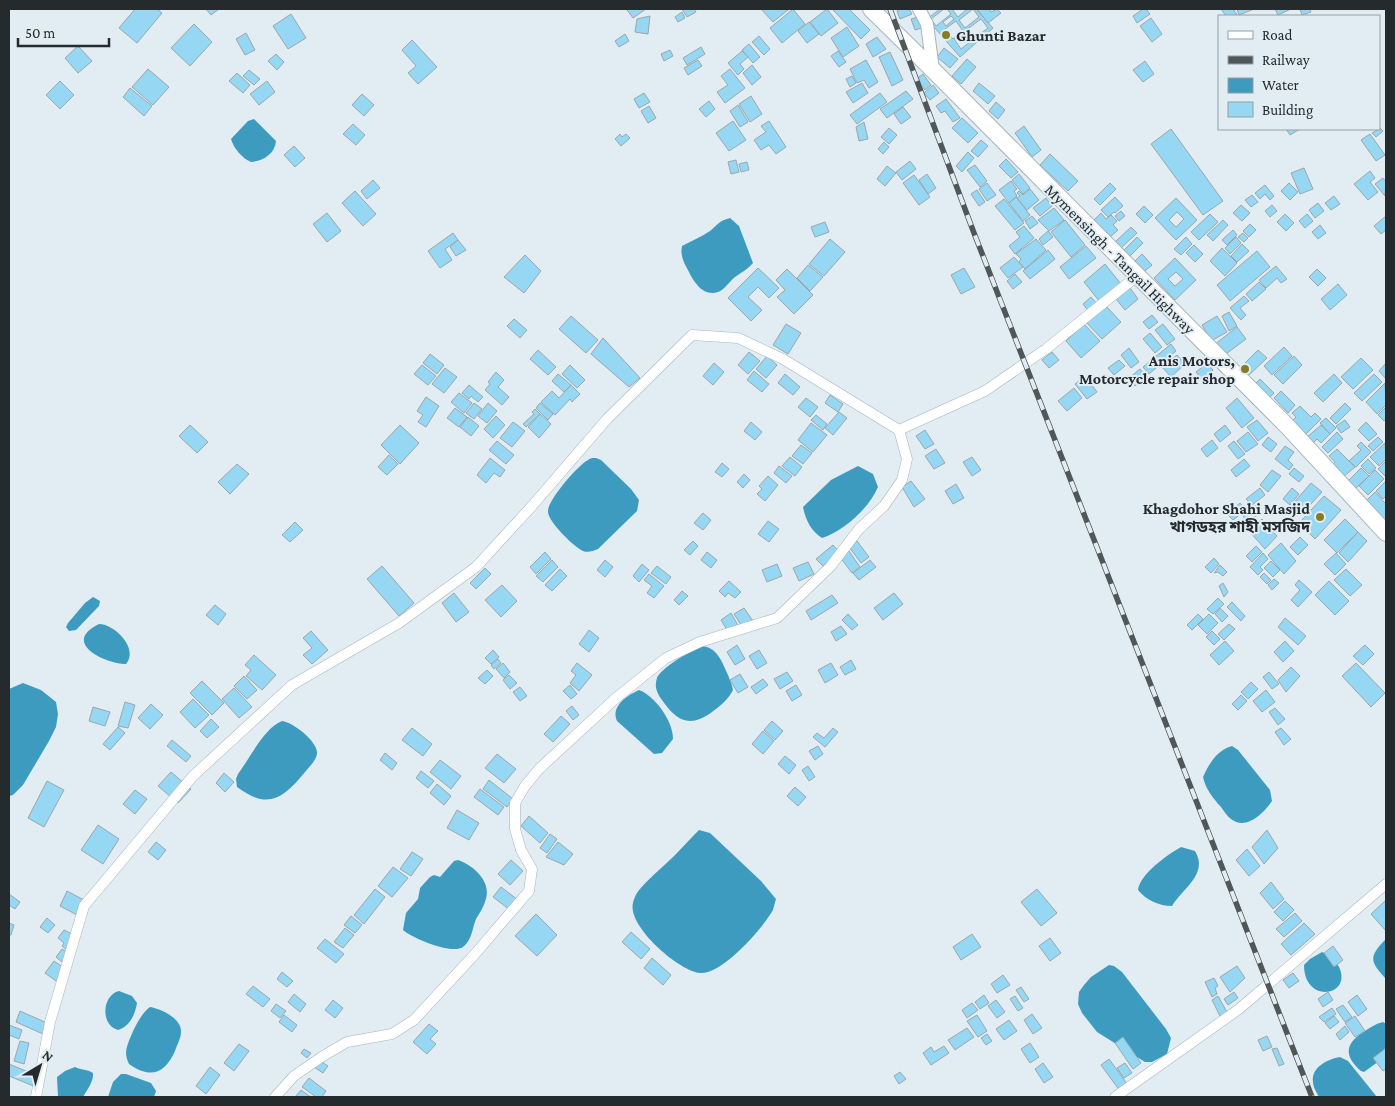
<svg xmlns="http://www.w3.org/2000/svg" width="1395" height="1106" font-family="'Crimson Pro','Noto Sans Bengali',serif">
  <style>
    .water { fill: #3e9bc0 }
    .building { fill: #96d7f4; stroke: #9ba7ac; fill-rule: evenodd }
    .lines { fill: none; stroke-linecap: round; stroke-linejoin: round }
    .minor-casing { stroke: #a7b4b9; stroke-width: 11 }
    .tertiary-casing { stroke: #a7b4b9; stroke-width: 14 }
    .trunk-casing { stroke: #a7b4b9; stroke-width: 18 }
    .minor { stroke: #fff; stroke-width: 10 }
    .tertiary { stroke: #fff; stroke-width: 12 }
    .trunk { stroke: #fff; stroke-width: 16 }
    .rail-casing { stroke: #505659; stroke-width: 5.5 }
    .rail { stroke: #e1edf3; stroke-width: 4; stroke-dasharray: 11; stroke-linecap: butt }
    .poi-dot { fill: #877c22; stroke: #e1edf3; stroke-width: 2 }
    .labels { text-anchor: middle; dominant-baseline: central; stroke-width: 4; stroke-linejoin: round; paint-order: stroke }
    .poi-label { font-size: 16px; font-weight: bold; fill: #252a2c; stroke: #e1edf3; text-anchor: end }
    .street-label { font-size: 16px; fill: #252a2c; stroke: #e1edf3 }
  </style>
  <rect width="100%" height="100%" fill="#e1edf3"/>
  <!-- water -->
  <g class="water">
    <path d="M254,119L276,141C275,154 263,161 251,162C242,158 234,149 231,139L248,121Z"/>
    <path d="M730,218L739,226L753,263C748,269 742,272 735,277C730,281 724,290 718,292C703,297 694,282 689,272C684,263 680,256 682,246C691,241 701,237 710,231C718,225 718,221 730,218Z"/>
    <path d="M596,458L601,460L631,489L639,500L637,511L598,549C593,551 588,553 583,551C574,547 547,521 548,511C548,500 578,465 588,460C591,458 592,458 596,458Z"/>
    <path d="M858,466L873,474L878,487C869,508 844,531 822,538C811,531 806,521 803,507L831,480Z"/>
    <polygon points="93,597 100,601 99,606 76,630 69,631 66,627 68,623 85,603"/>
    <path d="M99,624C115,624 139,649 126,664C104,664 61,642 99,624Z"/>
    <path d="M700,646C717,646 722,662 728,675C730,681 732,684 733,690C728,700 720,706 712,712C689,729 676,720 662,700C657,693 654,687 657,678C661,668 689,652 700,646Z"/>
    <polygon points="23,683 41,690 56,702 58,714 56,727 49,741 23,785 13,795 9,796 9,689"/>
    <path d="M639,690C655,696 673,721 673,739L662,753L654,754L617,721C610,706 628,695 639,690Z"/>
    <path d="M282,721C293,722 318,742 317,753C317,760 309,767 305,772C283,799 268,810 237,787L236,779L238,774C250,758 264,728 282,721Z"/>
    <path d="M1232,746L1238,750L1270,790L1272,801C1264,813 1246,831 1231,819C1227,816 1224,811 1221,807C1213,798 1206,790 1203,777C1209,764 1217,750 1232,746Z"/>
    <path d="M699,830L710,833L761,881L776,899C775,902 774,906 773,910C763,928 722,975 700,973C679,971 627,926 633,903C634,898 637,892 640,889C649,878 662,868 673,857C682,848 690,839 699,830Z"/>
    <path d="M1181,847L1195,851C1209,874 1182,889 1172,906C1159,906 1146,900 1138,890C1140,874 1167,855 1181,847Z"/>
    <path d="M458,860C475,866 493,883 485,902C483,908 479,914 476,919C472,929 472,940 463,947C452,955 412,938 403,930L406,913L418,899L420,888L430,877L434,875L440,877L454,861Z"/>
    <path d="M1386,939V979C1369,961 1369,956 1386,939Z"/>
    <path d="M1322,952C1329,955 1335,960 1339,967C1353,996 1304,1005 1304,965L1310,959Z"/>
    <polygon points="1109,965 1114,966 1122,972 1166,1029 1171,1038 1167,1054 1152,1062 1145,1062 1097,1032 1082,1013 1078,1004 1079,992 1084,985 1091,977"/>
    <path d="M119,991L132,996L137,1003C135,1015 130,1026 118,1030C100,1025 102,995 119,991Z"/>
    <path d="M150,1007C162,1009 182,1019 181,1032C181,1038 177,1045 175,1051C165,1074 150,1079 129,1064C127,1060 126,1056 126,1052C127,1041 141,1012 150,1007Z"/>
    <path d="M1383,1022L1386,1024V1056L1364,1072L1361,1071C1345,1057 1344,1045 1362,1033C1369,1028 1375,1024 1383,1022Z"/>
    <path d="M1340,1057L1348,1061L1377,1097H1319C1317,1093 1313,1087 1313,1082C1311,1067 1328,1059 1340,1057Z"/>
    <path d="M75,1067C81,1070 87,1069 93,1073C94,1081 87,1090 83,1097H58L57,1077L65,1071Z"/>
    <polygon points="121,1074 126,1074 151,1083 156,1091 154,1097 108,1097 113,1082"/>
  </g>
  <!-- building -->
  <g class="building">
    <polygon points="135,9 157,9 162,13 137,43 119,28"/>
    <polygon points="206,9 219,9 211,15"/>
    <polygon points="629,9 646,9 633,18 627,10"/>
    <polygon points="682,9 694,9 696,12 687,17"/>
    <polygon points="761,9 787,9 788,10 773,22"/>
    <polygon points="793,9 805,24 782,43 770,28"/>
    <polygon points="827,9 838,23 821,36 810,22"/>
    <polygon points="832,9 849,9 870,30 861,39"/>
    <polygon points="901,9 909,9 912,14 900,19 897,11"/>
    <path d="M940,9H944L931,19L936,26L951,14L947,9H952L958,17L967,9H976L993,28L960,57L927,19ZM973,9L979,17L965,28L959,20ZM951,16L954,19L946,26L943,22ZM981,19L988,28L973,39L966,30ZM956,21L963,31L953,39L945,29ZM964,32L971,41L961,49L954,39Z"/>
    <polygon points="977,9 989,9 991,12 997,9 1001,13 988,23"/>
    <polygon points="1143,9 1146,9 1150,14 1137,23 1133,16"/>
    <polygon points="1221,9 1233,9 1238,16 1226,16"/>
    <polygon points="1237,9 1254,9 1239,15"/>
    <polygon points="1275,9 1288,9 1289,10 1278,15"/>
    <polygon points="1300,9 1310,9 1311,12 1302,15"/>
    <polygon points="682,12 685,18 678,22 675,17"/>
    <polygon points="291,14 306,38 288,49 273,26"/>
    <polygon points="650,16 648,34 635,32 637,19"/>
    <polygon points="918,17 922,28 915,30 911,19"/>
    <polygon points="1151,18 1162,34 1152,42 1140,26"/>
    <polygon points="809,22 819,34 807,43 798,31"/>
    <polygon points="194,24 212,42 190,66 171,48"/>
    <polygon points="847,27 859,46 843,57 831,38"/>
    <polygon points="246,33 255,50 245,55 236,39"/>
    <polygon points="625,34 629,41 619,47 615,41"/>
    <polygon points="759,36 770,49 764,55 752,42"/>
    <polygon points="877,37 886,49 873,57 866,44"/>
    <polygon points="412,40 437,67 418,84 408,73 416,66 402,50"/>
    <polygon points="749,44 760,57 753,63 742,50"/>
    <polygon points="78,46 92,61 78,73 65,58"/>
    <polygon points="701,47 705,54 687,65 683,58"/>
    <polygon points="944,48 958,59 950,68 937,57"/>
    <polygon points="670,50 673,56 664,61 661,54"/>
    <polygon points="742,51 748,57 740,64 744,69 738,75 728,63"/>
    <polygon points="838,51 846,62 839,67 831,56"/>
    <polygon points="890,52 903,80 892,86 879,57"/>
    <polygon points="276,54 284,62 277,70 268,61"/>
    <polygon points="967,59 976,67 961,84 952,76"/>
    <polygon points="698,60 702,66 688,75 684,68"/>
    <polygon points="866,60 878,82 869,88 864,80 857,83 850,69"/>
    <polygon points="1145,61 1154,74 1143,82 1133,70"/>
    <polygon points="752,65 761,77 752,85 743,73"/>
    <polygon points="148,69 169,87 153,105 132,87"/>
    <polygon points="730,69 745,88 725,103 717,92 728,85 721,76"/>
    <polygon points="249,70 260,79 254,85 243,76"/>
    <polygon points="237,73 250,85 243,93 229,81"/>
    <polygon points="923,74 931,85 925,90 916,79"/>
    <polygon points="852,76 856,83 850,87 846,79"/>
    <polygon points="60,81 74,95 60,109 46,95"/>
    <polygon points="267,81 275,92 259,105 250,94"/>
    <polygon points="862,83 868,93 853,103 846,92"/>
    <polygon points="979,83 995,96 988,104 973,91"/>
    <polygon points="933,85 939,93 930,100 924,93"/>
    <polygon points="130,88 152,106 144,116 123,97"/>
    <polygon points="906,91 913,99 887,118 880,109"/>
    <polygon points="644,93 650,102 639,108 634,99"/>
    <polygon points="880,93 887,102 857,124 850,115"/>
    <polygon points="362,94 374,105 364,116 352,105"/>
    <polygon points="751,96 762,114 750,122 739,104"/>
    <polygon points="946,99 960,118 953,122 945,111 941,113 936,106"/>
    <polygon points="709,101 715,109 706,117 699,109"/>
    <polygon points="996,102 1005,110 998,119 989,111"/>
    <polygon points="738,105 748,122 740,127 730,111"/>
    <polygon points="649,106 656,118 648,123 641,111"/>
    <polygon points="903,107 911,117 901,124 894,114"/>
    <polygon points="962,118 978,133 968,143 952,128"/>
    <polygon points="733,121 746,140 729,151 716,133"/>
    <polygon points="769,121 786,147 776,154 769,145 761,150 754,140 766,132 761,126"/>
    <polygon points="864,122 868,139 859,141 856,127"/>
    <polygon points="353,124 365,135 356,145 343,134"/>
    <polygon points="1024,126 1041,150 1032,157 1015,133"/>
    <polygon points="1379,127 1383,131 1376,137 1372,133 1379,129"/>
    <polygon points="889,128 897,135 889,144 881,137"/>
    <polygon points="1171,129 1223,201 1203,215 1151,144"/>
    <polygon points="1286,129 1300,129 1290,135"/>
    <polygon points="620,134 622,137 626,134 630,138 621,146 615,139"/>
    <polygon points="1370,134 1385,155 1376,161 1361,140"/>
    <polygon points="981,140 988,146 978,157 971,151"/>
    <polygon points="884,142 889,147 883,154 878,149"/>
    <polygon points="294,146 305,158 295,167 284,155"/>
    <polygon points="968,152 974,158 962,172 956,166"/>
    <polygon points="1050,154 1078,181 1068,191 1040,165"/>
    <polygon points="1006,159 1018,172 1011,178 999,166"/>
    <polygon points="736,160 739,172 731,174 728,162"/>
    <polygon points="910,161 916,169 902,180 896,172"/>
    <polygon points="747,162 749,170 741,172 739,164"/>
    <polygon points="975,165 987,181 980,187 967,170"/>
    <polygon points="887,166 896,173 885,186 877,179"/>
    <polygon points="1304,168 1313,189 1300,194 1291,173"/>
    <polygon points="1370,171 1375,178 1370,182 1378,192 1368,200 1354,184"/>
    <polygon points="927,174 936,188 928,194 919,180"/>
    <polygon points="1019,174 1030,188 1023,194 1012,180"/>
    <polygon points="914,175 930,197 919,205 903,183"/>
    <polygon points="1383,178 1386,182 1385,196 1375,184"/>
    <polygon points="373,180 380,188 367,199 361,191"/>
    <polygon points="1011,181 1017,189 1014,191 1017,196 1009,203 999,190"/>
    <polygon points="987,183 996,195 987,201 979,189"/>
    <polygon points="1110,183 1116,189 1100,205 1094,199"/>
    <polygon points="1289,183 1298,192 1290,200 1281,191"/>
    <polygon points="1265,185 1274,196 1270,200 1265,194 1260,199 1255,193"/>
    <polygon points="1030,189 1039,200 1027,210 1017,198 1020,196 1017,193 1019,191 1023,195"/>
    <polygon points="977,190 985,202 979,206 971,194"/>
    <polygon points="355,191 376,214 363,226 342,203"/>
    <polygon points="1252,195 1258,202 1251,207 1245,200"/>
    <polygon points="1334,196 1340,204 1331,210 1325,203"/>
    <polygon points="1016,197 1030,215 1023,221 1009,203"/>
    <polygon points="1115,197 1123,206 1115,213 1114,212 1108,217 1101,210"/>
    <polygon points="1046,198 1052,206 1040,216 1033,208"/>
    <path d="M1176,198L1197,220L1176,240L1155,218ZM1177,212L1184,219L1176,227L1169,220Z"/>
    <polygon points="1004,199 1024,223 1015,230 995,206"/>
    <polygon points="1318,203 1324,211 1315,218 1309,210"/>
    <polygon points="1241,205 1250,213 1242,221 1233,213"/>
    <polygon points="1272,205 1277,211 1270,217 1265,211"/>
    <polygon points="1144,206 1153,215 1145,223 1136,214"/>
    <polygon points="1054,208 1064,220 1049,231 1038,220"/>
    <polygon points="1121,211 1125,216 1119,221 1115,216"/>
    <polygon points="327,213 341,231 327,242 313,224"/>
    <polygon points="1101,213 1106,219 1111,215 1117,221 1113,225 1118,230 1109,238 1093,221"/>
    <polygon points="1210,214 1218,222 1199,240 1191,232"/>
    <polygon points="1285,214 1294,223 1286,231 1277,222"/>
    <polygon points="1307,214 1313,221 1305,228 1299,221"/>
    <polygon points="1032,216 1038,223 1030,229 1025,221"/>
    <polygon points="1386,216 1386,230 1381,234 1374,226"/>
    <polygon points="1065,220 1085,245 1071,257 1051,232"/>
    <polygon points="1223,220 1228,225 1213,241 1207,235"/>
    <polygon points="825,222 829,232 815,237 811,227"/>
    <polygon points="1250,224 1256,230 1249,237 1243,231"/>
    <polygon points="1320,225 1326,233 1318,239 1312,232"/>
    <polygon points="1024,226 1034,238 1015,254 1009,246 1020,237 1016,232"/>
    <polygon points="1131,227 1137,233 1120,249 1114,243"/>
    <polygon points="1233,230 1237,235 1227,245 1222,240"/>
    <polygon points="1048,231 1053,237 1043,245 1039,239"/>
    <polygon points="453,233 458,240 445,249 452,260 440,268 428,251"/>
    <polygon points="1243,233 1248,238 1244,242 1238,237"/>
    <polygon points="1137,237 1143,243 1127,259 1121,253"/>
    <polygon points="1186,237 1192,244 1181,255 1174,249"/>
    <polygon points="1236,237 1241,243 1230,254 1225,248"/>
    <polygon points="830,239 845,252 824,276 809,264"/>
    <polygon points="1036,239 1046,250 1025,269 1019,262 1021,259 1016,254"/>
    <polygon points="458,240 466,250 456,256 450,247"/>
    <polygon points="1242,244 1249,251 1237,262 1231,256"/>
    <polygon points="1194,245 1203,254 1195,262 1186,253"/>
    <polygon points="1086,246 1096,258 1069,279 1060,267"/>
    <polygon points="1222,248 1237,263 1225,276 1210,261"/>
    <polygon points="1048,250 1055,259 1030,279 1023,271"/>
    <polygon points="1257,251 1270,267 1230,301 1217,285"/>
    <polygon points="1142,254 1152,265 1145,271 1135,261"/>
    <polygon points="525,255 541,271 524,293 504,277"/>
    <polygon points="1014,257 1023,267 1008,278 1000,268"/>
    <path d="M1175,258L1196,280L1175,300L1154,278ZM1176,272L1183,279L1175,286L1168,279Z"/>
    <polygon points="1105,264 1121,284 1100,302 1084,282"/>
    <polygon points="808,265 823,277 810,291 797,278"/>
    <polygon points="1276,266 1287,279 1281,283 1277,278 1266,288 1259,280"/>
    <polygon points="758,268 779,288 769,298 758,287 748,297 762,310 751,321 728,298"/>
    <polygon points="964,268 975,287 961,294 951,275"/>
    <polygon points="787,269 813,295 794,314 777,297 785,290 776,280"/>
    <polygon points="1317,269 1326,278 1318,286 1309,277"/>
    <polygon points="1015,274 1022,282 1013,289 1007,281"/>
    <polygon points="1259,282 1266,289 1252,301 1246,294"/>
    <polygon points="1338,284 1347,295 1330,310 1321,299"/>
    <polygon points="1130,288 1138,299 1125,310 1116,299"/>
    <polygon points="1244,296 1249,301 1240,308 1246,315 1241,320 1230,308"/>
    <polygon points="1091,297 1098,305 1089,312 1083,304"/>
    <polygon points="1105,305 1121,322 1102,339 1086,322"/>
    <polygon points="1229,312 1237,326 1229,331 1222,316"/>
    <polygon points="1152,315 1158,322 1149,329 1143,322"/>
    <polygon points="571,316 598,340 586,353 559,329"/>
    <polygon points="1217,316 1227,332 1211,341 1202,325"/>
    <polygon points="514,319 527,330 520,338 507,326"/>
    <polygon points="786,324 801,333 788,354 773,345"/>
    <polygon points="1084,324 1100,341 1081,358 1066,341"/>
    <polygon points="1163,324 1175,339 1167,345 1155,330"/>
    <polygon points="1237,327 1246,339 1222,357 1214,345"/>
    <polygon points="1150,333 1162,347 1155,353 1143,339"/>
    <polygon points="603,338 640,378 629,387 591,354"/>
    <polygon points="1171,344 1176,351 1149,374 1143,367"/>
    <polygon points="1284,347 1292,356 1272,375 1264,366"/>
    <polygon points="1129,348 1139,362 1131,368 1121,355"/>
    <polygon points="538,350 556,367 548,375 530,359"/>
    <polygon points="1258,350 1267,358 1247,377 1239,369"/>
    <polygon points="749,352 760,361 748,374 738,365"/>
    <polygon points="1052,352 1059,360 1049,368 1042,360"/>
    <polygon points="430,354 444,365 437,374 423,363"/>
    <polygon points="1177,355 1185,364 1171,377 1162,367"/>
    <polygon points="767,356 777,365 766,378 756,369"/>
    <polygon points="1294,356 1302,365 1283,384 1274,375"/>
    <polygon points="1361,358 1373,370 1353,389 1341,377"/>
    <polygon points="1119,360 1125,366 1114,375 1108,368"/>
    <polygon points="714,363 724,372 713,385 703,376"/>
    <polygon points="1207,363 1213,370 1202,380 1196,372"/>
    <polygon points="1386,363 1386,379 1379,371"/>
    <polygon points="422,365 436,376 428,385 414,374"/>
    <polygon points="570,365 585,380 577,388 562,374"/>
    <polygon points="445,368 457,377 444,393 432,384"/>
    <polygon points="1140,369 1146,377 1135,386 1129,378"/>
    <polygon points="754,371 769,384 762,392 747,380"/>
    <polygon points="496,372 504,380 498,387 509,397 502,405 485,390 490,384 488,382"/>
    <polygon points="558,374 571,385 564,392 552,381"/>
    <polygon points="785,374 800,387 793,395 778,383"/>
    <polygon points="1334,374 1342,383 1323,402 1314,393"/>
    <polygon points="1374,374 1382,382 1362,401 1354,393"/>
    <polygon points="1085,376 1097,392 1087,399 1075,384"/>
    <polygon points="1260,379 1274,393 1267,400 1252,387"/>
    <polygon points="1385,383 1386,405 1377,414 1366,402"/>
    <polygon points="469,385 483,397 478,402 471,396 469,399 462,393"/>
    <polygon points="571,385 580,394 572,402 570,399 555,415 541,402 552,391 559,398"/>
    <polygon points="1074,388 1082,398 1067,411 1058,401"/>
    <polygon points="1281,391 1295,405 1288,413 1274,398"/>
    <polygon points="459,393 472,403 464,413 451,402"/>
    <polygon points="830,395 843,404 838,412 825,403"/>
    <polygon points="426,397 439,406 426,427 418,422 423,415 417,411"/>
    <polygon points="806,398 818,407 810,417 798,407"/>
    <polygon points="1237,398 1254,418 1242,428 1226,408"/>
    <polygon points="474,403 482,409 474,419 466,413"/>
    <polygon points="488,403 497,411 487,423 478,416"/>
    <polygon points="540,403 553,414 548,420 536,408"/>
    <polygon points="1345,403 1351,409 1336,424 1330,418"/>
    <polygon points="1300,406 1311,417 1315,413 1321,419 1305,435 1292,421 1296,417 1292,413"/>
    <polygon points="1386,407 1386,419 1384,421 1378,415"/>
    <polygon points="455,408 467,417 459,427 447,418"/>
    <polygon points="535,409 540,414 526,427 523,424 534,414 532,412"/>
    <polygon points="839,412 847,418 833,435 825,428"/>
    <polygon points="540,414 551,424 539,438 528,427"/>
    <polygon points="816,415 827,424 823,430 811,420"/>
    <polygon points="496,416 505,425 493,438 484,429"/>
    <polygon points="468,417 479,426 471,436 460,427"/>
    <polygon points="1326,418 1336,428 1330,434 1320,423"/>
    <polygon points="1257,420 1268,433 1258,441 1247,427"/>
    <polygon points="1345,420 1350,427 1341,433 1336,426"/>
    <polygon points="513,422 525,431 512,447 500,438"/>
    <polygon points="751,422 762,432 755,440 744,431"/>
    <polygon points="1366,422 1377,434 1369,441 1358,430"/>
    <polygon points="811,423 827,435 813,452 798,440"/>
    <polygon points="190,425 208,442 197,453 179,436"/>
    <polygon points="400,425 419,443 400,464 381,445"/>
    <polygon points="1225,425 1231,433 1220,442 1214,434"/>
    <polygon points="1321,425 1330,434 1321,443 1317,439 1312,444 1306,438"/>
    <polygon points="925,430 934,444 925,449 916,436"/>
    <polygon points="1248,432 1258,444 1246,452 1237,441"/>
    <polygon points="1337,432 1343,439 1328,453 1322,447"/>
    <polygon points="1268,437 1277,444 1271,452 1262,445"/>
    <polygon points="1378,437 1383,442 1373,451 1368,446"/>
    <polygon points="1212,440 1218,448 1207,457 1201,449"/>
    <polygon points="497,441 514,455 506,464 489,450"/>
    <polygon points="1234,441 1245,454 1238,459 1228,446"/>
    <polygon points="1361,442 1371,452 1356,467 1349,461 1361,450 1357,446"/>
    <polygon points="1385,443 1386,459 1379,466 1370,457"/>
    <polygon points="801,445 812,453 803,464 792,456"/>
    <polygon points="1285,446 1294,452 1288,460 1293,465 1289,470 1275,459"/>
    <polygon points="936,449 945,463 934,469 925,456"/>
    <polygon points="1337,449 1355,467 1342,478 1331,466 1335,462 1329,456"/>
    <polygon points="389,455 398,464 387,475 378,467"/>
    <polygon points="790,457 802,467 795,476 782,466"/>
    <polygon points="972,457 981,470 972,476 963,462"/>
    <polygon points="490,458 505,470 500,477 494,473 486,483 477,475"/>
    <polygon points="1244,459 1250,466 1236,477 1231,470"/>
    <polygon points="1368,459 1376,468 1369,474 1361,466"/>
    <polygon points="1386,461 1386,477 1378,469"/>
    <polygon points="722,463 729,469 722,477 715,472"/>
    <polygon points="237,464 249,474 230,494 218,482"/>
    <polygon points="779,466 792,476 786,483 774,473"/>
    <polygon points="1294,468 1304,476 1299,482 1289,474"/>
    <polygon points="1361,468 1369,476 1354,490 1347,482"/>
    <polygon points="1272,470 1281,476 1268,492 1260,485"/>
    <polygon points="1375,470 1384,479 1368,495 1359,486"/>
    <polygon points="744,474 750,480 743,488 737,482"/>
    <polygon points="768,476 778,485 765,501 757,494 762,489 759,486"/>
    <polygon points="911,481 925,499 914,507 902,487"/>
    <polygon points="1385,482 1386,484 1386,496 1383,499 1376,491"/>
    <polygon points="1311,483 1322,492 1300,516 1290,507"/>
    <polygon points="956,484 964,498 953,504 945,491"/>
    <polygon points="1260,488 1265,495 1252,505 1246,499"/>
    <polygon points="1292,488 1299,494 1290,505 1283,499"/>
    <polygon points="1375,492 1386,504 1386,521 1366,501"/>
    <polygon points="1324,496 1341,510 1315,539 1299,523"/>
    <polygon points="1240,503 1246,510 1233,520 1227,514"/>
    <polygon points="1256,505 1261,512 1248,523 1243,516"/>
    <polygon points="703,513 711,520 703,530 694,523"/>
    <polygon points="1262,519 1277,536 1265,549 1249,531"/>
    <polygon points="1345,519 1358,532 1337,553 1324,540"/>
    <polygon points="768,521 779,529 769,542 758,534"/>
    <polygon points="295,522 303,530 290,542 282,535"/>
    <polygon points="1358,532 1367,541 1348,562 1339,553"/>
    <polygon points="1300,537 1308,545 1298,555 1290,547"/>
    <polygon points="693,541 698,546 690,555 684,550"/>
    <polygon points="857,541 869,557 861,563 849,547"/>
    <polygon points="1281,543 1296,561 1284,574 1268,555"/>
    <polygon points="833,545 839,552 823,566 816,559"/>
    <polygon points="1256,546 1262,552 1252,562 1246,556"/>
    <polygon points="849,551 860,567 852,573 840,557"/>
    <polygon points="545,552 551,559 536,574 530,567"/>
    <polygon points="707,552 717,560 711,568 701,560"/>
    <polygon points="1263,553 1268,559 1260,567 1263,570 1258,575 1250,567"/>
    <polygon points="1336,553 1346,564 1335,575 1324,564"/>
    <polygon points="1214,558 1219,564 1211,573 1205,567"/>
    <polygon points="552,560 558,567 543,582 536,576"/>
    <polygon points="605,560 613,567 605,577 597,570"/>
    <polygon points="870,560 876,567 859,580 853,573"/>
    <polygon points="1271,561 1280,570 1273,577 1264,568"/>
    <polygon points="808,562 814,574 799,581 793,568"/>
    <polygon points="642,564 649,570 639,582 633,576"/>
    <polygon points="777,564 782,576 767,582 762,570"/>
    <polygon points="1220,565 1227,572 1223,576 1218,572 1214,573"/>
    <polygon points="382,566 414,603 399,616 367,579"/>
    <polygon points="657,566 671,577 666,584 651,573"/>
    <polygon points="485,568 491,574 476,589 470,583"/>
    <polygon points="560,569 567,576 552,591 545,585"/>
    <polygon points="1346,569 1362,585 1350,596 1334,580"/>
    <polygon points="1264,573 1271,580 1267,584 1260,577"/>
    <polygon points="649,574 664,586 654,598 647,593 652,586 644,580"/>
    <polygon points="1274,579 1279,583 1272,590 1268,585"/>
    <polygon points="1299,580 1312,592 1298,607 1291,600 1300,590 1295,585"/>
    <polygon points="729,581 741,592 735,598 728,593 725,597 719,591"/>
    <polygon points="1329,581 1349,601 1335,615 1315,595"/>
    <polygon points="1223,583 1228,592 1224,597 1219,586"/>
    <polygon points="502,585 517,601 501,617 485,600"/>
    <polygon points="682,591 688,596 679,605 674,600"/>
    <polygon points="454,593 469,612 456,622 442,603"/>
    <polygon points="894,593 903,604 883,620 874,608"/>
    <polygon points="832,595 838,603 811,620 806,611"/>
    <polygon points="1218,598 1224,604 1213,614 1207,609"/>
    <polygon points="1232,602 1245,616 1241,621 1227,607"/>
    <polygon points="215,605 226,614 218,625 206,615"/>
    <polygon points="744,608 753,621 743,628 734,614"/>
    <polygon points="1220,608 1228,616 1222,622 1215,614"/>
    <polygon points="731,613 739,627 729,633 721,620"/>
    <polygon points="848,614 858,625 852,630 842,620"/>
    <polygon points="1198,614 1203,619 1192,630 1187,625"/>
    <polygon points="1209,614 1218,623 1207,634 1198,625"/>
    <polygon points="1285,618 1306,636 1298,645 1278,627"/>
    <polygon points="1229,624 1235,629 1224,640 1218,634"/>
    <polygon points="841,626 847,634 836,641 831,632"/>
    <polygon points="589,630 599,638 589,652 579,644"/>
    <polygon points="311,631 328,650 312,664 303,655 312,648 303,638"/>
    <polygon points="1212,631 1220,639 1214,645 1206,637"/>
    <polygon points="1225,641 1234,651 1219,665 1210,655"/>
    <polygon points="1285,641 1294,651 1283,662 1274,652"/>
    <polygon points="737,645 745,659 735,665 727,652"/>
    <polygon points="1365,645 1374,654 1363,665 1353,656"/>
    <polygon points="493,650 499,657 491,664 485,658"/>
    <polygon points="759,650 767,663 757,669 749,656"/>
    <polygon points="254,655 276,675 262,690 246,676 251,670 245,665"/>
    <polygon points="498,659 501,663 494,669 491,665"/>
    <polygon points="851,660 856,669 845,675 840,667"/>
    <polygon points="503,663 510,672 504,678 496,669"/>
    <polygon points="577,663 592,675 579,691 570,683 576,675 571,671"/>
    <polygon points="831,663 838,675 825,683 818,670"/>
    <polygon points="1356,663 1385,693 1371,707 1342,676"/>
    <polygon points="1291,667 1300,676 1286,692 1278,680"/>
    <polygon points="487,670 493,676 485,684 478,678"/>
    <polygon points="787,672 793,681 780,689 774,679"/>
    <polygon points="1269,672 1279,684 1272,689 1263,677"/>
    <polygon points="740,674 748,687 738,693 730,680"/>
    <polygon points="509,675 517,683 510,689 503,680"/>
    <polygon points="244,676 257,690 247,699 234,686"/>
    <polygon points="763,679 768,685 756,694 751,687"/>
    <polygon points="202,681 224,703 212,715 190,693"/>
    <polygon points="1251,682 1258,689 1248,699 1241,692"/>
    <polygon points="570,685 577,694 571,699 563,691"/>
    <polygon points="796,685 802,695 792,701 786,691"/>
    <polygon points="520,687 527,696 520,701 513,692"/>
    <polygon points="234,688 252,707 239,718 222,699"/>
    <polygon points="1266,690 1275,702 1262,712 1253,701"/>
    <polygon points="1241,695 1247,701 1238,710 1232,704"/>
    <polygon points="193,699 209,715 195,728 180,712"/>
    <polygon points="125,702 135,705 128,728 118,726"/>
    <polygon points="151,704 163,715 150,729 138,718"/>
    <polygon points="572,706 579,715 573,720 566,711"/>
    <polygon points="93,707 110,712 105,726 89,721"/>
    <polygon points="1275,708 1285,719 1278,725 1269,712"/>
    <polygon points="561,716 570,724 553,742 544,734"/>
    <polygon points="211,719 219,727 207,738 200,731"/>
    <polygon points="772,721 783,731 775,740 764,730"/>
    <polygon points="118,727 125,733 110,750 103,744"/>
    <polygon points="412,728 432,744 423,756 402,740"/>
    <polygon points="833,728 838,732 825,747 813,737 817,733 824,738"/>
    <polygon points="1281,728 1291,739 1284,745 1275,732"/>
    <polygon points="763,731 774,741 763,754 752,744"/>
    <polygon points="172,740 191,756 186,762 167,746"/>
    <polygon points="818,746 823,754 815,760 809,751"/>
    <polygon points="385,753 397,763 392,770 380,760"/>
    <polygon points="497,754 516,769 504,783 485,768"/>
    <polygon points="785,756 796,765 789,774 778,764"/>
    <polygon points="440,760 461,776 451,789 430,772"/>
    <polygon points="808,766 815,777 809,781 802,770"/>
    <polygon points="421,771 434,781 428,788 416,778"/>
    <polygon points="171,772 191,789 178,803 158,786"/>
    <polygon points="224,773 234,782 225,792 216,783"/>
    <polygon points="489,780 513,799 507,807 483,789"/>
    <polygon points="47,781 64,790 44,827 28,818"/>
    <polygon points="437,784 451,796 444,805 430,793"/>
    <polygon points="795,787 806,797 798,806 787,796"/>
    <polygon points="480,789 504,807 498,815 474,797"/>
    <polygon points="135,790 147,799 135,814 123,804"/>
    <polygon points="457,810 479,823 469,840 447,828"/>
    <polygon points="529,816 548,833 540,843 521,826"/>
    <polygon points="98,825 119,839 103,864 81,850"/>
    <polygon points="1267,830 1278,848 1264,864 1252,847"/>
    <polygon points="550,834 557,839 547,853 540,848"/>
    <polygon points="156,842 166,850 158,860 148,852"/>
    <polygon points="558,842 573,854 564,865 546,857"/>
    <polygon points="1247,849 1260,866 1249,876 1236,860"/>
    <polygon points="412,852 423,859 411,876 400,869"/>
    <polygon points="511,860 523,871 510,885 498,874"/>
    <polygon points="393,867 408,878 392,897 378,886"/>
    <polygon points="1271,882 1284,899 1273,909 1260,893"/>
    <polygon points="501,887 518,900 510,910 493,897"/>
    <polygon points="375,889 385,897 364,924 354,915"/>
    <polygon points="1037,889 1057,913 1041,926 1021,902"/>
    <polygon points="67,891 84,900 77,915 60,906"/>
    <polygon points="9,894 20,902 15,909 9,905"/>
    <polygon points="1386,900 1386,931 1371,914"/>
    <polygon points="1285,901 1294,910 1283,921 1274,912"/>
    <polygon points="1295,913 1302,921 1284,937 1276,929"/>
    <polygon points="536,914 557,935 537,956 515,936"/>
    <polygon points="351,916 362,925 355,933 344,925"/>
    <polygon points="47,918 55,925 48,933 40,927"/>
    <polygon points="9,923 14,925 11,935 9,935"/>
    <polygon points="1304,923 1315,934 1291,955 1281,944"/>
    <polygon points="345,928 354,935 343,948 334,942"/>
    <polygon points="64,930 74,935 68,951 62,946 64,943 58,938"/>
    <polygon points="631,932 650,949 641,959 622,942"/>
    <polygon points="972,934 981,947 961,960 953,947"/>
    <polygon points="1050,938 1061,953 1050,961 1039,946"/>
    <polygon points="325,939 344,954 336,963 317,948"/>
    <polygon points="1333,946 1343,960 1334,967 1324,953"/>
    <polygon points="62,949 68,953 62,962 56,957"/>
    <polygon points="652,958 671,975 663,985 644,968"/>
    <polygon points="54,961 64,968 56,981 45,973"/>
    <polygon points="1237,966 1245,978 1230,992 1220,977"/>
    <polygon points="282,972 293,981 287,987 277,979"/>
    <polygon points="1293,973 1299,981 1289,988 1283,980"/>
    <polygon points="1003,975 1010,985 997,993 991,984"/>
    <polygon points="1214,978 1218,986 1215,988 1217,994 1212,997 1205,982"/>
    <polygon points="253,986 270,999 263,1007 246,994"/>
    <polygon points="1021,987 1029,999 1024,1002 1016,990"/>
    <polygon points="1234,992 1238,998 1228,1005 1224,999"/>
    <polygon points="1328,992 1333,1000 1323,1007 1318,999"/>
    <polygon points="294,994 306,1004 300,1012 288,1002"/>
    <polygon points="984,995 989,1003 980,1009 975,1002"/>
    <polygon points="1357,995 1367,1009 1358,1016 1348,1002"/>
    <polygon points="1015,996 1023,1008 1018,1011 1010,999"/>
    <polygon points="1218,996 1227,1012 1220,1016 1212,1000"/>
    <polygon points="333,1000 343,1008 335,1018 325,1010"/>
    <polygon points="996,1000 1005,1012 997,1018 988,1006"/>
    <polygon points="972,1003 978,1010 967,1018 962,1010"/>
    <polygon points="276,1004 286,1011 280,1018 271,1011"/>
    <polygon points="1343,1005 1352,1017 1345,1022 1336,1009"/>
    <polygon points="1332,1008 1336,1014 1324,1022 1319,1017"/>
    <polygon points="20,1011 47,1023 43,1034 16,1022"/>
    <polygon points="1032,1014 1042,1028 1033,1034 1024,1020"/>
    <polygon points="284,1015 297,1025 292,1032 279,1022"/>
    <polygon points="977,1015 987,1031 978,1037 967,1021"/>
    <polygon points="1334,1016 1339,1022 1330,1029 1325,1023"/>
    <polygon points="1355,1016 1365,1031 1355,1037 1345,1023"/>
    <polygon points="1009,1020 1017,1031 1004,1040 996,1029"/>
    <polygon points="429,1024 438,1031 430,1039 436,1044 427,1054 413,1042"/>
    <polygon points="9,1025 22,1030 19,1039 9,1035"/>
    <polygon points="1345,1026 1349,1032 1340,1040 1336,1034"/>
    <polygon points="967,1028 974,1037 955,1050 948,1040"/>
    <polygon points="987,1034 992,1041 986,1045 981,1038"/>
    <polygon points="1267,1036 1272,1047 1263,1051 1258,1040"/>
    <polygon points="1123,1037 1141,1063 1133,1069 1115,1043"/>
    <polygon points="20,1041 29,1043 24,1064 14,1061"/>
    <polygon points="1030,1043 1039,1057 1030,1063 1021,1049"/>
    <polygon points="239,1044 249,1051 234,1071 224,1063"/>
    <polygon points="944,1046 949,1053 931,1065 923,1053 931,1047 934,1052"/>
    <polygon points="1277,1048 1284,1064 1279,1066 1272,1049"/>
    <polygon points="1386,1048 1386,1069 1383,1071 1373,1058"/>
    <polygon points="304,1049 311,1053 307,1058 301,1053"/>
    <polygon points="1109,1059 1128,1085 1120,1091 1101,1065"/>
    <polygon points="319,1060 328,1066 323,1073 314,1067"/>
    <polygon points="1043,1063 1053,1077 1044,1083 1035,1069"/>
    <polygon points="1125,1063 1132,1073 1124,1078 1117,1068"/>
    <polygon points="9,1064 36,1075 36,1087 9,1076"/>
    <polygon points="210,1067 220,1075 206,1094 196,1086"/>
    <polygon points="900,1072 906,1079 899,1084 894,1076"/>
    <polygon points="309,1078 326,1091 322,1097 316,1097 302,1087"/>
    <polygon points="301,1090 311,1097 295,1097"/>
  </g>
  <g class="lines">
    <defs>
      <g id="minor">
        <polyline points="36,1097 50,1022 84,906 193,776 292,685 399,623 476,567 532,506 607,419 692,335 738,338 783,359 899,430 985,391 1046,349 1137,276"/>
        <polyline points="275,1097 294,1076 323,1056 347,1042 392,1034 414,1020 475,954 529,891 532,869 521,850 515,829 515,803 525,786 539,769 616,698 666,658 700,642 777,618 830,567 859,529 884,506 902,480 907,459 899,430"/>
        <polyline points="1115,1097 1239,1009 1386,884"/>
      </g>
      <polyline id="tertiary" points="919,9 927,24 933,70"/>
      <polyline id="trunk" points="871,9 933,70 1288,427 1386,533"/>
    </defs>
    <!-- minor casing -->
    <use href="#minor" class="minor-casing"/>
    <!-- tertiary casing -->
    <use href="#tertiary" class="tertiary-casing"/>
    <!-- trunk casing -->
    <use href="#trunk" class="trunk-casing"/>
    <!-- minor -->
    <use href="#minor" class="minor"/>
    <!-- tertiary -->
    <use href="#tertiary" class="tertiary"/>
    <!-- trunk -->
    <use href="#trunk" class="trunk"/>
    <defs>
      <polyline id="rail" points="890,9 974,233 1312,1097"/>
    </defs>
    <!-- rail casing -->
    <use href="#rail" class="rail-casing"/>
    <!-- rail -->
    <use href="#rail" class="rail"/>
  </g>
  <!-- markers -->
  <g class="poi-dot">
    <circle cx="946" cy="35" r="5"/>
    <circle cx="1245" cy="369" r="5"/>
    <circle cx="1320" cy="517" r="5"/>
  </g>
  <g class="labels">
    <!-- poi labels -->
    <g class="poi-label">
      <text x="956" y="35" text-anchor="start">Ghunti Bazar</text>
      <text x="1235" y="360">Anis Motors,<tspan x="1235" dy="18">Motorcycle repair shop</tspan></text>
      <text x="1310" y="508">Khagdohor Shahi Masjid<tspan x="1310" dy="18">খাগডহর শাহী মসজিদ</tspan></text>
    </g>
    <!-- street labels -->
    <g class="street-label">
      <text transform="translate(1120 259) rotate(45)">Mymensingh - Tangail Highway</text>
    </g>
  </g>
  <!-- border -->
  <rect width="1395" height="1106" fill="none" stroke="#252a2c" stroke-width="20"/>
  <!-- legend -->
  <rect x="1218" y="15" width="162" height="115" fill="#e1edf3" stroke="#969fa3"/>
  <rect x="1228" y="31" width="25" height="8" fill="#ffffff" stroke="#969fa3"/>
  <text x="1262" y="40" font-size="15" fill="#252a2c">Road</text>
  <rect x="1228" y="56" width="25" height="8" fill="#505659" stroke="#969fa3"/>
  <text x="1262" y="65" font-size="15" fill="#252a2c">Railway</text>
  <rect x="1228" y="78" width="25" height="15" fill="#3e9bc0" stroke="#969fa3"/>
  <text x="1262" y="90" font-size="15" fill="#252a2c">Water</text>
  <rect x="1228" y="102" width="25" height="15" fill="#96d7f4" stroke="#969fa3"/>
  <text x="1262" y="115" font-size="15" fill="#252a2c">Building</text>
  <!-- north arrow -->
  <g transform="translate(40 1066) rotate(38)" stroke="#e1edf3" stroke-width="4" paint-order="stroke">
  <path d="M0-4L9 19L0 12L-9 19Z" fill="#252a2c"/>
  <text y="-8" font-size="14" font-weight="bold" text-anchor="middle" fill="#252a2c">N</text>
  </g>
  <!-- scale -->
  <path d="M18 38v8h91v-8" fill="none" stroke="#252a2c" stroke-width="2.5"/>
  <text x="25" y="38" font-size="15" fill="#252a2c" stroke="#e1edf3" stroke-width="4" paint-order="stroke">50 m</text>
</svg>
